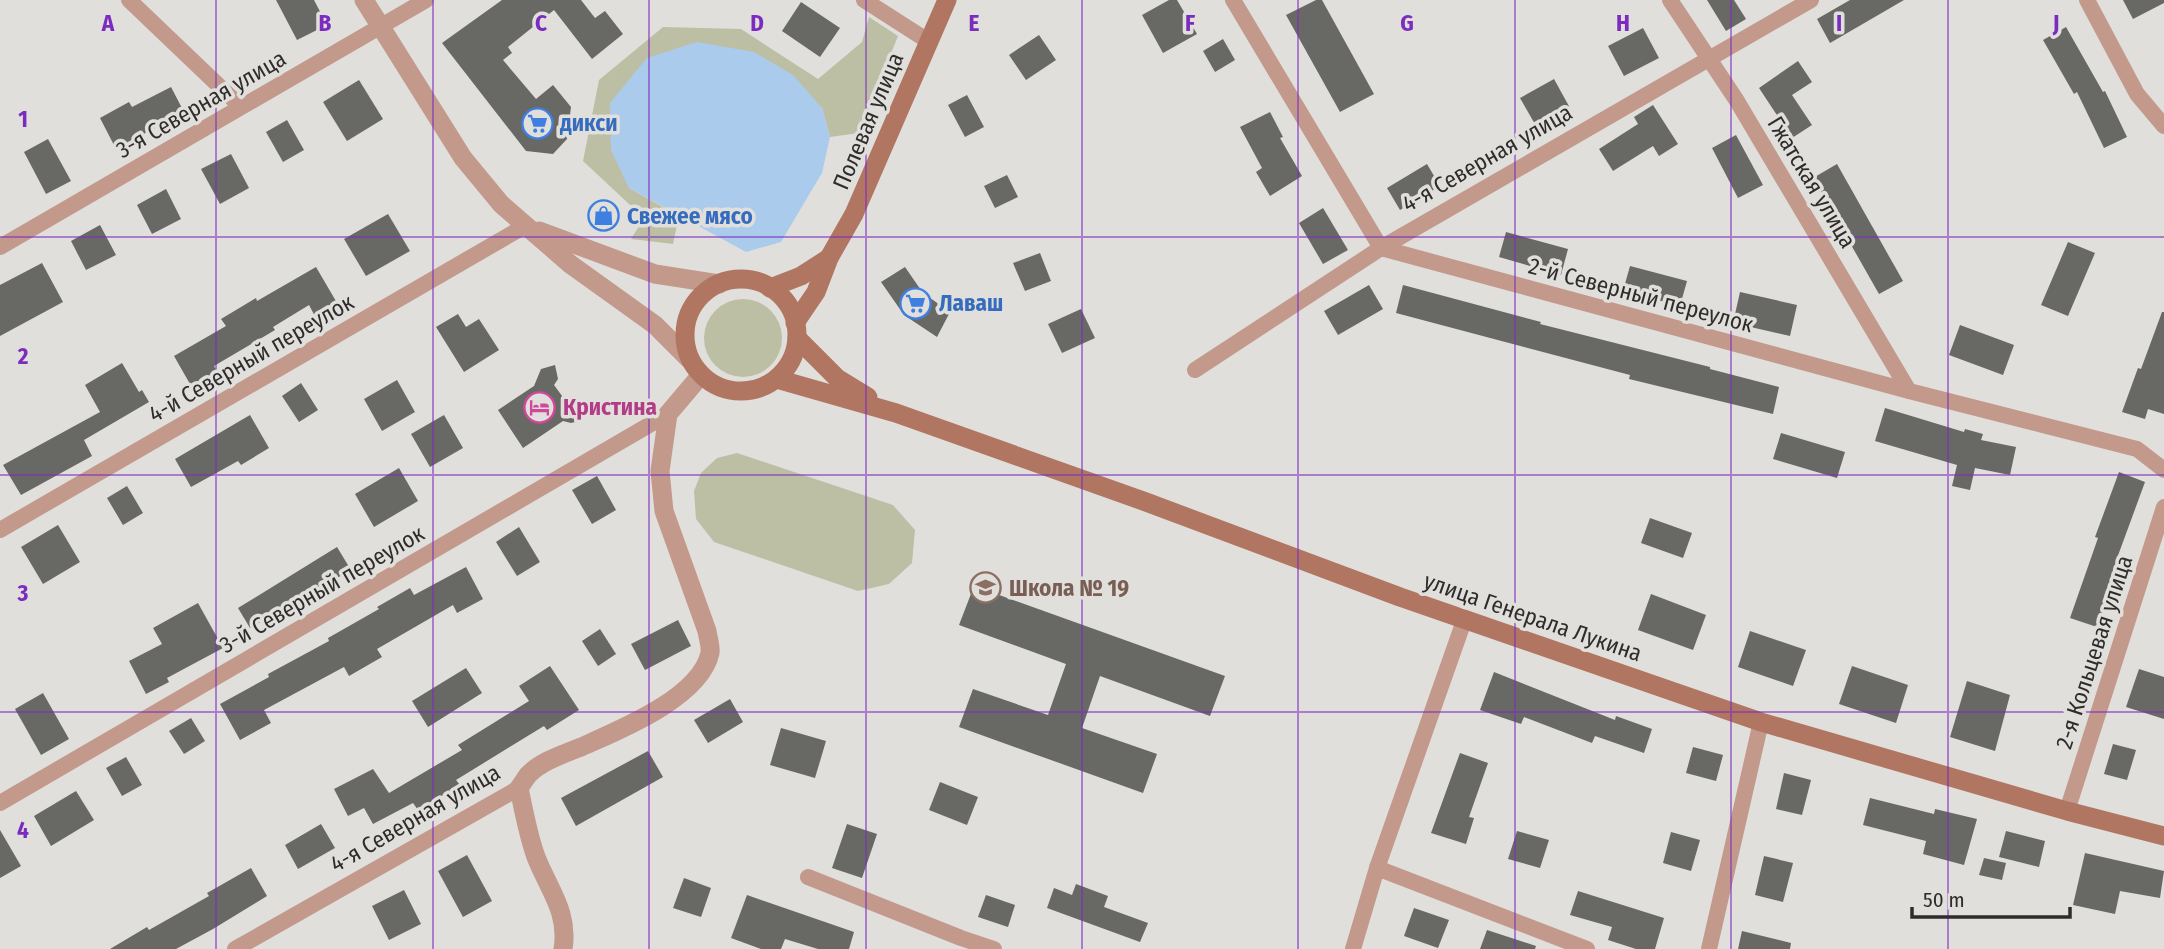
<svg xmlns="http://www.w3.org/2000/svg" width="2164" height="949" font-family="'Fira Sans Condensed',sans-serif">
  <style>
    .green { fill: #bdbfa4 }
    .water { fill: #abcbed }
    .building { fill: #686865 }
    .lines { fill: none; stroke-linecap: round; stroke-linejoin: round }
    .minor { stroke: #c2998b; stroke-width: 16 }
    .tertiary { stroke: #c2998b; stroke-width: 19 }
    .secondary { stroke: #b17661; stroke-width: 19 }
    .grid { fill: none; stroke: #7b2cbf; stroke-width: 2; stroke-opacity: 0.55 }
    .labels { text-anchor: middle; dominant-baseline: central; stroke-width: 7; stroke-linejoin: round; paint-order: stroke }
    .street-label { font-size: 23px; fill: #2e2d2c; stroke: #e0dfdc }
    .shop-label { font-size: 23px; font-weight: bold; fill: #366cbe; stroke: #e0dfdc; text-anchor: start }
    .hotel-label { font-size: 23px; font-weight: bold; fill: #b23c85; stroke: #e0dfdc; text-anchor: start }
    .education-label { font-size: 23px; font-weight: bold; fill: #785e54; stroke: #e0dfdc; text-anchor: start }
    .grid-label { font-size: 23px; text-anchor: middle; font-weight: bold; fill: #7b2cbf; stroke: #e0dfdc; stroke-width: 7; stroke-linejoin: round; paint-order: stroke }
  </style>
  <rect width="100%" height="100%" fill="#e0dfdc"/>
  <!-- green -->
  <g class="green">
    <polygon points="869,17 898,36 859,133 830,137 822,108 629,188 679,216 673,244 631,239 644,218 583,161 599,80 663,27 741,29 818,79 862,42"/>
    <circle cx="743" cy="338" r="39"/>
    <polygon points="737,453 893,505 915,530 912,563 889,584 858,591 714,542 696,519 694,491 701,473 717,458"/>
  </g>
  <!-- water -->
  <polygon class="water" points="697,42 754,52 793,75 822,108 830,137 822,173 781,242 746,252 629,188 611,150 610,103 647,58"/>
  <!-- building -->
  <g class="building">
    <polygon points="276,0 314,0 327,25 297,40"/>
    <polygon points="502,0 581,0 595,18 605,11 623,34 592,59 554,10 508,47 512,53 503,60 536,99 553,85 571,107 567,139 553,154 526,151 442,43"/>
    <polygon points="1169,0 1177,0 1197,34 1163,53 1142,15"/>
    <polygon points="1316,0 1322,0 1374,94 1340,112 1286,15"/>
    <polygon points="1707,0 1734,0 1746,19 1726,31"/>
    <polygon points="1850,0 1904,0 1830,43 1817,19"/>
    <polygon points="2123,0 2164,0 2164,3 2133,19"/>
    <polygon points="801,2 840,28 820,57 782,31"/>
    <polygon points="2066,27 2103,92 2105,91 2127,137 2104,148 2077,92 2074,94 2043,40"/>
    <polygon points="1643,28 1659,58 1624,76 1608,46"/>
    <polygon points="1039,35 1056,60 1026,80 1009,55"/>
    <polygon points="1223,39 1235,60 1215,72 1203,51"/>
    <polygon points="1798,61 1812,82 1792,95 1812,125 1792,138 1759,88"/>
    <polygon points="1554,79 1570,108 1536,126 1520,98"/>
    <polygon points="359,80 383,119 347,141 323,102"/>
    <polygon points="171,87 184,112 116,149 100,118 129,102 132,107"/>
    <polygon points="967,95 984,127 965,137 948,105"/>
    <polygon points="1653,105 1678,144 1659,156 1653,146 1613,171 1599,149 1638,124 1634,117"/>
    <polygon points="1270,112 1283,137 1280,138 1302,176 1270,196 1256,172 1262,168 1240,127"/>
    <polygon points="287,120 304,150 283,162 266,132"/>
    <polygon points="1736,135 1763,185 1738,198 1712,148"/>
    <polygon points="48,139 71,181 46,194 24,152"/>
    <polygon points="231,154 249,188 220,204 201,169"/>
    <polygon points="1427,164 1440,186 1400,210 1387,188"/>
    <polygon points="1837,164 1903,281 1879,294 1813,178"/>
    <polygon points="1007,175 1018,197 995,208 984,186"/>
    <polygon points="166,189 181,219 152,234 137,205"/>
    <polygon points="1323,208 1348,250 1323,264 1299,223"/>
    <polygon points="388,214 410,251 366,276 344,239"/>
    <polygon points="100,225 116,255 86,270 71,241"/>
    <polygon points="1506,232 1568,249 1561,275 1499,257"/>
    <polygon points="2068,242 2095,253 2068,316 2041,305"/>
    <polygon points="1040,253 1051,281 1025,291 1013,263"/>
    <polygon points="42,263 63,302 0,336 0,285"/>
    <polygon points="1630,266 1687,281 1680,306 1623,291"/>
    <polygon points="316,267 340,308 317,320 309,305 273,327 275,330 214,366 220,377 194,391 174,356 226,326 221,319 256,298 257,301"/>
    <polygon points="905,267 923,293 950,312 937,337 904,315 881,282"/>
    <polygon points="1369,285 1383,309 1338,335 1324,311"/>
    <polygon points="1403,285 1541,322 1540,324 1710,367 1710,369 1779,387 1773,414 1629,379 1630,375 1396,313"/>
    <polygon points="1740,292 1797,305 1790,336 1733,323"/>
    <polygon points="1081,309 1095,338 1062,353 1048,324"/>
    <polygon points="2162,312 2164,312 2164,414 2148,409 2145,419 2122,412 2138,368 2141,369"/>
    <polygon points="458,314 466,327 479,319 499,350 464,372 436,327"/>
    <polygon points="1960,325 2014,345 2003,375 1949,355"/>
    <polygon points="122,363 139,392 142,390 149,402 84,440 92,456 21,495 3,465 100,412 85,385"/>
    <polygon points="555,365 558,379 554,385 568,404 578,405 581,413 579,421 571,423 563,421 523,448 498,410 534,386 541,369"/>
    <polygon points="397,380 415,412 382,431 364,399"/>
    <polygon points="301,383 318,410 299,422 282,396"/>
    <polygon points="1885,408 1964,432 1965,429 1983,434 1981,440 2016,447 2010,475 1975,468 1970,490 1952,486 1957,465 1875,441"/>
    <polygon points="250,415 269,448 241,465 238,461 191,487 175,459"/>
    <polygon points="444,415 463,448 430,467 411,434"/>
    <polygon points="1781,433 1845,452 1837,478 1773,459"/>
    <polygon points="399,468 418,501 374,527 355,494"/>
    <polygon points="2119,472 2145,482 2116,561 2120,563 2097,627 2070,618 2098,538 2095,537"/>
    <polygon points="597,476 616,510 592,524 572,490"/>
    <polygon points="127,486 143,513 123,525 107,498"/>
    <polygon points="1650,518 1692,533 1683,558 1641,543"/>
    <polygon points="58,525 80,562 43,584 21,547"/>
    <polygon points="519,527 540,562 517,576 496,542"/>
    <polygon points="337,547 351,570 250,628 238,608"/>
    <polygon points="466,567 483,599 457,613 453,605 377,649 382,657 349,676 344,667 264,710 271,723 240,740 220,704 269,677 268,674 329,641 328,638 379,609 377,607 410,588 414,595"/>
    <polygon points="974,586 1225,676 1210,716 1100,676 1082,728 1157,754 1143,793 959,727 973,689 1048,715 1066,664 959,625"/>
    <polygon points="1651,594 1706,615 1693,650 1638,630"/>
    <polygon points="198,603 223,648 167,678 169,682 146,694 129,661 162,644 153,628"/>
    <polygon points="678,620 691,646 645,670 631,644"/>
    <polygon points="600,629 616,654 598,666 582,641"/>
    <polygon points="1750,631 1806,650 1793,686 1738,667"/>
    <polygon points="550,666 579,710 547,730 544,726 456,780 460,785 418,810 413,803 373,824 364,808 348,816 334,789 373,769 389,793 462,750 458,745 529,701 519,686"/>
    <polygon points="1852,666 1908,685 1896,723 1839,704"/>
    <polygon points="466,668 482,693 428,727 412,701"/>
    <polygon points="2139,669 2164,677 2164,719 2126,707"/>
    <polygon points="1494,672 1615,720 1616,716 1652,729 1644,753 1595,736 1592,743 1524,717 1521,724 1480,710"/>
    <polygon points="1967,681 2010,695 1995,751 1950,737"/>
    <polygon points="43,693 69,739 41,755 15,709"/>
    <polygon points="730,699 743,722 708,743 694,720"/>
    <polygon points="191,718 205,741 184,754 169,731"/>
    <polygon points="781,728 826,741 815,778 770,765"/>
    <polygon points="2113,744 2136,750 2127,780 2104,774"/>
    <polygon points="1693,747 1723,755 1716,781 1686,773"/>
    <polygon points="648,751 663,777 576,826 561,798"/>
    <polygon points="1460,753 1488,763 1469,817 1474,818 1466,844 1431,833"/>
    <polygon points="126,757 142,785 122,796 106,768"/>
    <polygon points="1784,773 1811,780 1802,815 1776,809"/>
    <polygon points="940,782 978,797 967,825 929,810"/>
    <polygon points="76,791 94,820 51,846 34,816"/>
    <polygon points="1870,798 1934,814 1935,809 1977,819 1964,865 1923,854 1926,841 1863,825"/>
    <polygon points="321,824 335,848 298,869 285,845"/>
    <polygon points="847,824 877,834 862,878 832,868"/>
    <polygon points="0,830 21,866 0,878"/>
    <polygon points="1517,831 1549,840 1540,868 1508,859"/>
    <polygon points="2006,831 2045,841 2039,867 1999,857"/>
    <polygon points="1671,832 1700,840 1691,871 1663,863"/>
    <polygon points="2085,853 2164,871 2160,898 2120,891 2115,914 2073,905"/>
    <polygon points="467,855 492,901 463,917 438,871"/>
    <polygon points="1764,856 1793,863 1783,902 1755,895"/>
    <polygon points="1984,858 2006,863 2002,880 1979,875"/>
    <polygon points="251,868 267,896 213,929 176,949 110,949 147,927 149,930 209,896 207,893"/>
    <polygon points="684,878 711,888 701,917 673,908"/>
    <polygon points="1076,884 1108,896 1104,907 1148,923 1140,942 1047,908 1054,888 1072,895"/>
    <polygon points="404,890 421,924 389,940 372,906"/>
    <polygon points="1578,891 1664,918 1655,949 1636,949 1608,940 1612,927 1570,915"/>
    <polygon points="747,895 854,932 849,949 818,949 785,939 781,949 761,949 731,938"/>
    <polygon points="986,895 1015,905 1008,927 978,917"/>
    <polygon points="1414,908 1449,920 1438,948 1404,936"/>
    <polygon points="1487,930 1536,946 1535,949 1480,949"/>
    <polygon points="1742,931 1791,943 1790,949 1738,949"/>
  </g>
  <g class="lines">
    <!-- minor -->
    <g class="minor">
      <polyline points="129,0 240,106"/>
      <polyline points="864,0 928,41"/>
      <polyline points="1233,0 1381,248 1909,391 2137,449 2164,470"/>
      <polyline points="1670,0 1737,101 1909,391"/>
      <polyline points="2087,0 2137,94 2164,126"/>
      <polyline points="0,247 426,0"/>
      <polyline points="1195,370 1381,248 1811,0"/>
      <polyline points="0,530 525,226"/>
      <polyline points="0,803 668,414"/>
      <polyline points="2067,811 2164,507"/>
      <polyline points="1377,868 1587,949"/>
      <polyline points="808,877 961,938 994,949"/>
      <polyline points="235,949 519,788"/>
      <polyline points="1353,949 1377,868 1465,618"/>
      <polyline points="1709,949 1761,722"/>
    </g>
    <!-- tertiary -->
    <g class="tertiary">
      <polyline points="364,0 463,158 501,204 570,264 655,325 689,359"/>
      <polyline points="539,231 655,274 719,284"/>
      <path d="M563,949C569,912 549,890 536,857C528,835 524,812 519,788C522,784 525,779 528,775C541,761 564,754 581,747C619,730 700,698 710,653C711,646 708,638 707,631L664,511L660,471L668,414L701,375"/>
    </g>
    <!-- secondary -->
    <g class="secondary">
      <circle cx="741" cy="335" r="56"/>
      <polyline points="770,288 801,276 829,258"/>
      <polyline points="795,323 816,292 829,258 854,214 947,0"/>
      <polyline points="797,338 837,378 868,397"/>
      <polyline points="777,379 896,413 1146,502 1400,597 1761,722 2067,811 2164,836"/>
    </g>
  </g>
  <!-- grid -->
  <path class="grid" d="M216,0V949M433,0V949M649,0V949M866,0V949M1082,0V949M1298,0V949M1515,0V949M1731,0V949M1948,0V949M0,237H2164M0,475H2164M0,712H2164"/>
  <!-- icons -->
  <defs>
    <symbol id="supermarket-ring" viewBox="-11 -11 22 22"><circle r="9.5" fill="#e0dfdc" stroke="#3f7fe0" stroke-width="1.5"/><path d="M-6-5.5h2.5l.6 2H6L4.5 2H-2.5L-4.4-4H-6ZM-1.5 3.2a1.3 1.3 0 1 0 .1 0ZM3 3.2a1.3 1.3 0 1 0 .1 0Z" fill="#3f7fe0"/></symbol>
    <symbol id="shop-ring" viewBox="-11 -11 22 22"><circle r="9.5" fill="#e0dfdc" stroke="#3f7fe0" stroke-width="1.5"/><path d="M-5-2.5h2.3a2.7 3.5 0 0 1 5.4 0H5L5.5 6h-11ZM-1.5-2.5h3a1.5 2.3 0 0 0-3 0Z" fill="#3f7fe0"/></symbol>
    <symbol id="hotel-ring" viewBox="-11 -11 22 22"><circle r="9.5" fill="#e0dfdc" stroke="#d1479c" stroke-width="1.5"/><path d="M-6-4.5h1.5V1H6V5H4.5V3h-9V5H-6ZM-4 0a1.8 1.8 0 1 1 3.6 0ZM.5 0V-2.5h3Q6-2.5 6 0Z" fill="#d1479c"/></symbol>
    <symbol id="school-ring" viewBox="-11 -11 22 22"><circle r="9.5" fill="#e0dfdc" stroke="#8d6e63" stroke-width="1.5"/><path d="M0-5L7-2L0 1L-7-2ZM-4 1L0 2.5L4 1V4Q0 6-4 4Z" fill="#8d6e63"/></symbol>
  </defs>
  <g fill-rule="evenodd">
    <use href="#supermarket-ring" x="520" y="106" width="35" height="35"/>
    <use href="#shop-ring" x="586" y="198" width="35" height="35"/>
    <use href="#supermarket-ring" x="898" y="286" width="35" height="35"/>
    <use href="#hotel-ring" x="522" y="390" width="35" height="35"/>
    <use href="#school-ring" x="968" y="570" width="35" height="35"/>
  </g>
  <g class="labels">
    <!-- street labels -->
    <g class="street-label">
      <text transform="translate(201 104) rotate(-30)">3-я Северная улица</text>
      <text transform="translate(868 121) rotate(-67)">Полевая улица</text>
      <text transform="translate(1487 158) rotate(-30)">4-я Северная улица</text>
      <text transform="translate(1812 182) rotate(59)">Гжатская улица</text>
      <text transform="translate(1641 295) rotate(15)">2-й Северный переулок</text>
      <text transform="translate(251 358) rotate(-30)">4-й Северный переулок</text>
      <text transform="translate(322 589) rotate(-30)">3-й Северный переулок</text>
      <text transform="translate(1533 617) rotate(19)">улица Генерала Лукина</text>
      <text transform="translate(2094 652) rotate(-72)">2-я Кольцевая улица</text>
      <text transform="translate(415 818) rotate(-30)">4-я Северная улица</text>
    </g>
    <!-- shop labels -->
    <g class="shop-label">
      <text x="560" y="123">дикси</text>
      <text x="627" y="216">Свежее мясо</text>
      <text x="939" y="303">Лаваш</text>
    </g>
    <!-- hotel labels -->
    <g class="hotel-label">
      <text x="563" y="407">Кристина</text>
    </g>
    <!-- education labels -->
    <g class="education-label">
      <text x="1009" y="588">Школа № 19</text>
    </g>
  </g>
  <g class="grid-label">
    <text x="108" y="31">A</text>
    <text x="325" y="31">B</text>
    <text x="541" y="31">C</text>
    <text x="757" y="31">D</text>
    <text x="974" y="31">E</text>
    <text x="1190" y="31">F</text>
    <text x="1407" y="31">G</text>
    <text x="1623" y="31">H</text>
    <text x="1839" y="31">I</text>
    <text x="2056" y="31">J</text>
    <text x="23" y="127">1</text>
    <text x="23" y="364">2</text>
    <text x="23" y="601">3</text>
    <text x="23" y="838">4</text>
  </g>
  <!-- scale -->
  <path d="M1912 907v10h158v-10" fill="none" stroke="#2e2d2c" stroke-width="3.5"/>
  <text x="1923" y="907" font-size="21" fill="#2e2d2c" stroke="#e0dfdc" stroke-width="5" paint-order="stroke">50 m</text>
</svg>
